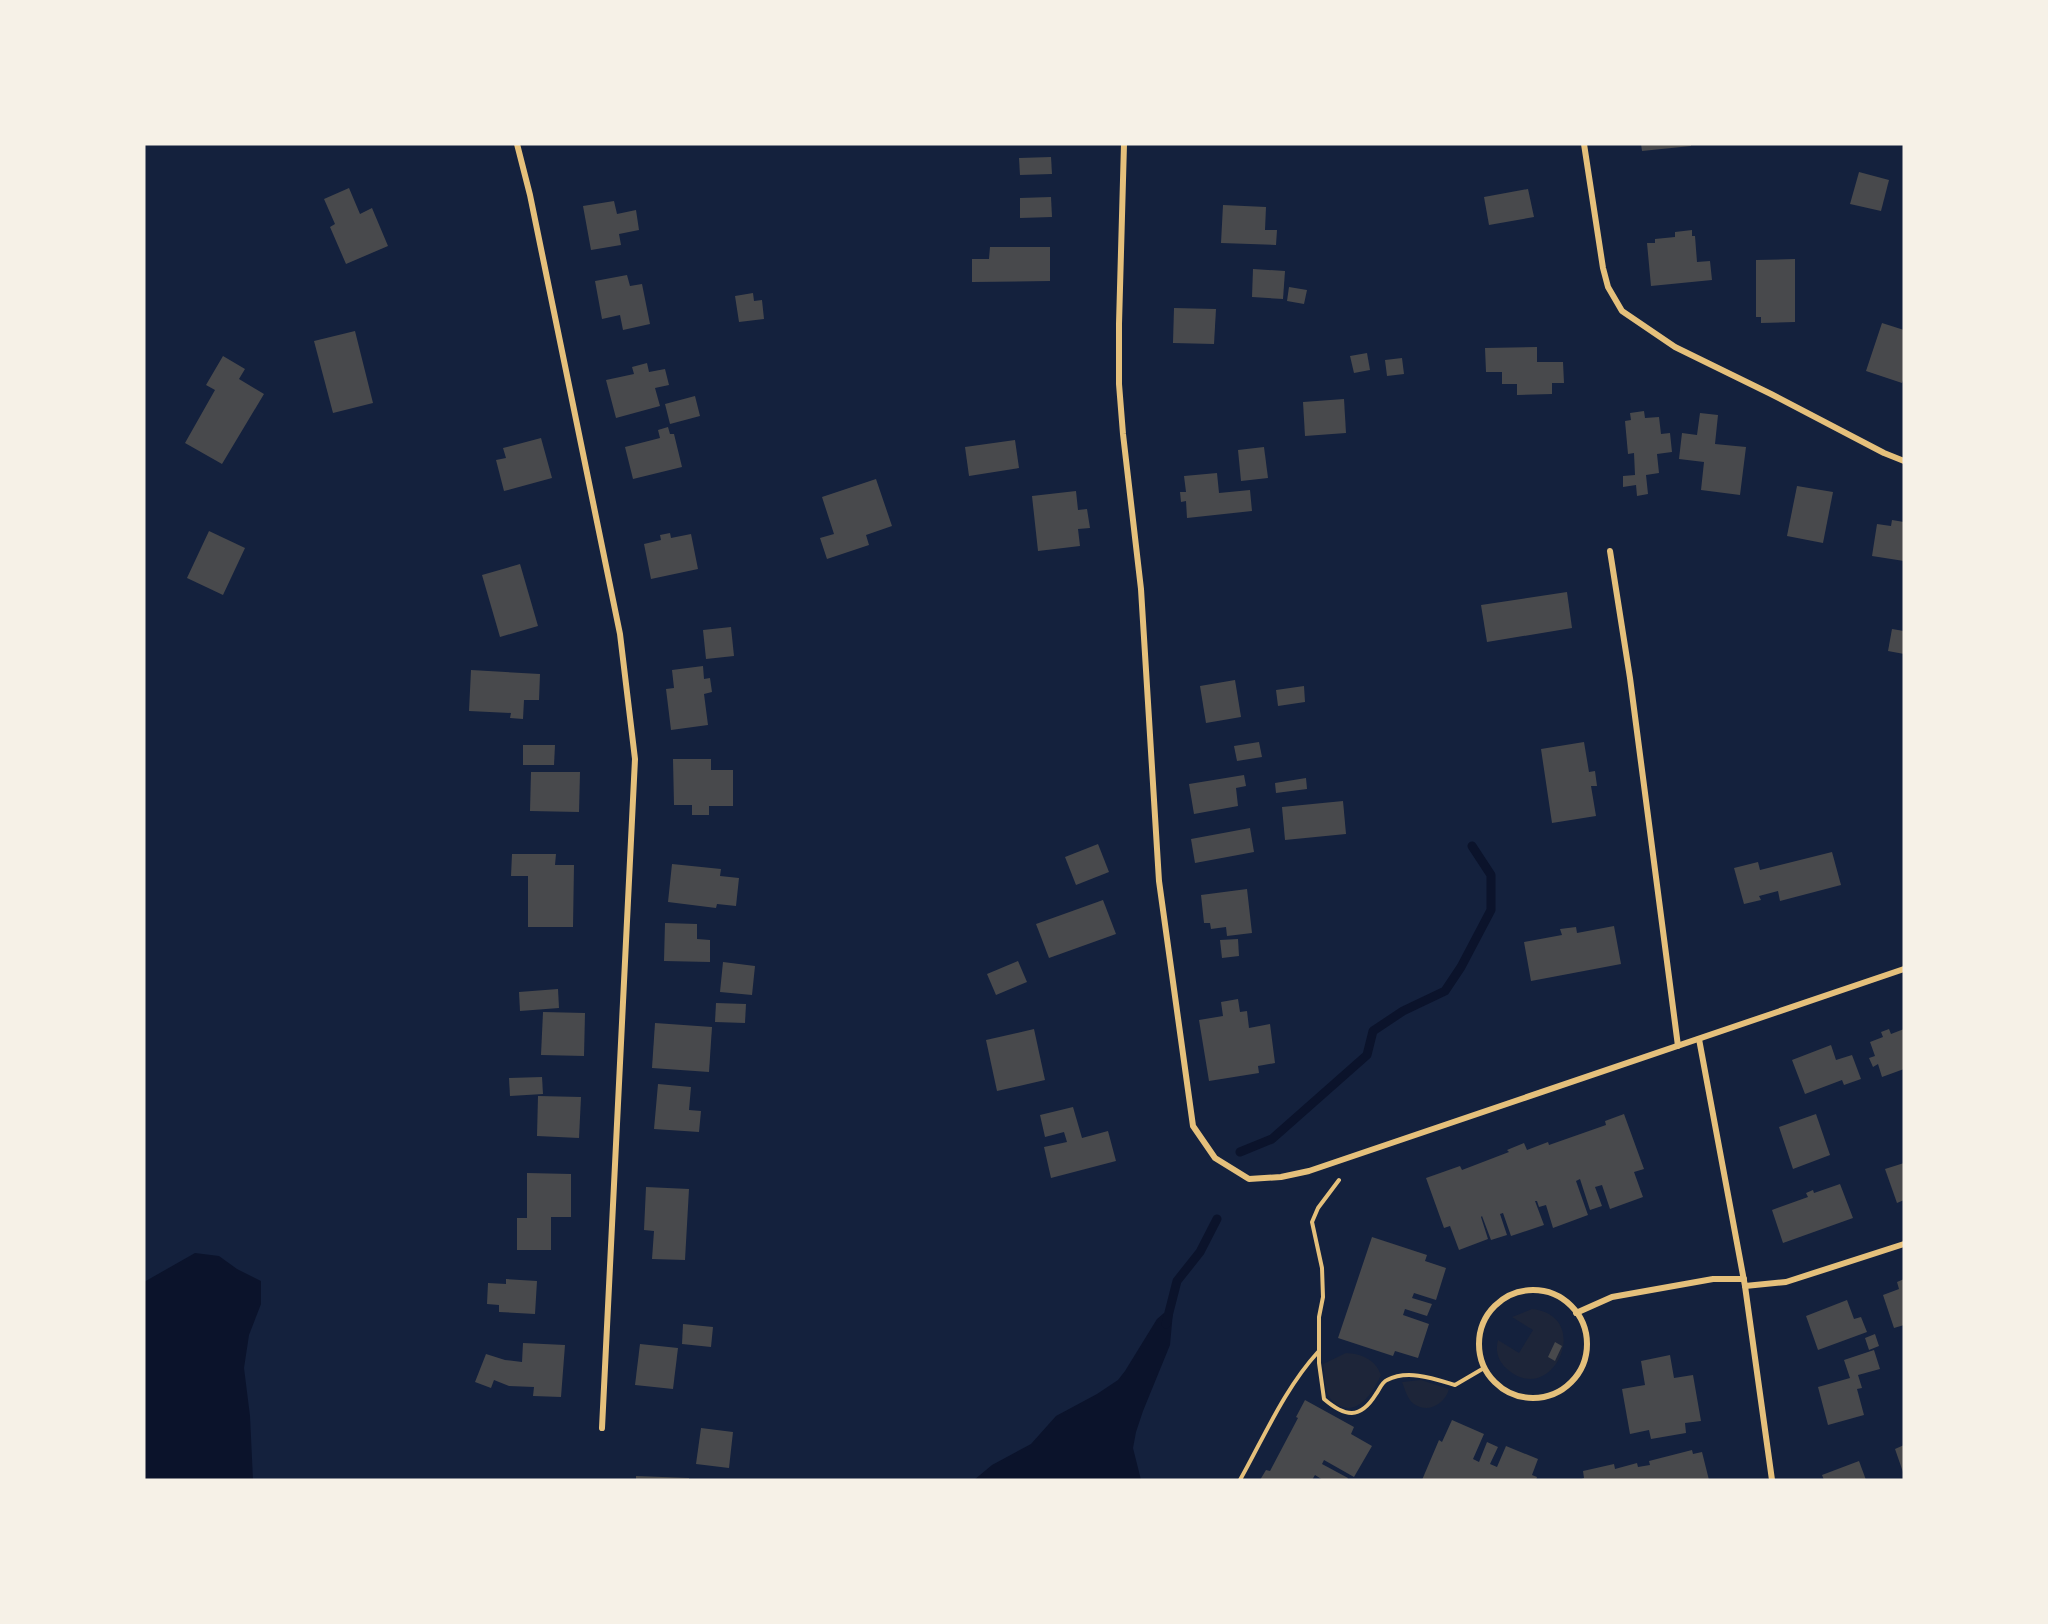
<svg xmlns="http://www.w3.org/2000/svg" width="2048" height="1624" font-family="Figtree,sans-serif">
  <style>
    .green { fill: #1d2539 }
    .water { fill: #0b132b }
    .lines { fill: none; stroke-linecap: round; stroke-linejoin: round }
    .stream { stroke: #0b132b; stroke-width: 9 }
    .building { fill: #48494c }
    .path { stroke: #e5c07b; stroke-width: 4 }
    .minor { stroke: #e5c07b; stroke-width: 6 }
  </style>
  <rect width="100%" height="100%" fill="#14213d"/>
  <!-- green -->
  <g class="green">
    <path d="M1532,1309C1595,1316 1552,1409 1507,1369C1498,1361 1495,1351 1498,1340L1519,1353L1533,1330L1512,1317Z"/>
    <path d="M1346,1353C1362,1354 1375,1359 1381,1375C1374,1390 1360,1415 1340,1406C1334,1404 1329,1398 1327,1392C1324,1384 1325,1373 1323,1364Z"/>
    <path d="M1421,1380L1449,1389C1445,1404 1428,1414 1414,1404C1407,1399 1405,1389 1402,1382Z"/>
  </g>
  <!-- water -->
  <g class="water">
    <polygon points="195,1253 219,1256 237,1269 261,1281 261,1304 249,1335 244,1368 250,1416 253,1480 144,1480 144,1282"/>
    <polygon points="1173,1312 1170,1345 1143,1411 1136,1432 1133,1448 1141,1480 974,1480 992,1465 1031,1444 1056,1416 1097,1394 1118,1380 1125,1371 1157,1319 1164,1313"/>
  </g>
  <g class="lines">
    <!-- stream -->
    <g class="stream">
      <polyline points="1240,1152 1272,1139 1367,1055 1373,1031 1403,1011 1445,991 1461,967 1491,910 1491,875 1472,846"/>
      <polyline points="1166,1324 1177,1281 1200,1252 1217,1219"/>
    </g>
  </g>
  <!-- building -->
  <g class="building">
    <polygon points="1641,144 1691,144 1691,146 1642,151"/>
    <polygon points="1051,157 1052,174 1020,175 1019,158"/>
    <polygon points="1859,172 1889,180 1881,211 1850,204"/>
    <polygon points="349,188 360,214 372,208 388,246 346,264 330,227 335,224 324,199"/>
    <polygon points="1528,189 1534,217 1489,225 1484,197"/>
    <polygon points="1051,197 1052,217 1020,218 1020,198"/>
    <polygon points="614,201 617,214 636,210 639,230 619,234 621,245 591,250 583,206"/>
    <polygon points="1223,205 1266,207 1265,230 1277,230 1276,245 1221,243"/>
    <polygon points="1692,230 1692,236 1695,236 1697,262 1710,261 1712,280 1651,286 1647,243 1655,243 1655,239 1675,237 1675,232"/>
    <polygon points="990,247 1050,247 1050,281 972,282 972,259 989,259"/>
    <polygon points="1795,259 1795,322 1761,323 1761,317 1756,317 1756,260"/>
    <polygon points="1253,269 1285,271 1283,299 1252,297"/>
    <polygon points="627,275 630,286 642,284 650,324 623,330 620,315 602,319 595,281"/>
    <polygon points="1289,287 1307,290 1304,304 1287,301"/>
    <polygon points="753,293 754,301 762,300 764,319 739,322 735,296"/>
    <polygon points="1174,308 1216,309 1214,344 1173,343"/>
    <polygon points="1882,323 1904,330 1904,377 1902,383 1866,371"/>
    <polygon points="355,331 373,403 333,413 314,341"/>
    <polygon points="1537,347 1537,362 1563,362 1564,383 1552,383 1552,394 1517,395 1517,384 1502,384 1502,372 1486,372 1485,348"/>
    <polygon points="1367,353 1370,370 1354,373 1350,356"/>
    <polygon points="223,356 245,369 239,379 264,394 222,464 185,443 215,390 206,385"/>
    <polygon points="1402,358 1404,374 1387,376 1385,360"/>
    <polygon points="647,363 649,372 665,369 669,385 655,388 660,406 616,418 606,380 634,374 632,367"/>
    <polygon points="695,396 700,416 670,424 665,404"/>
    <polygon points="1344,399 1346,433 1305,436 1303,402"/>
    <polygon points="1644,411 1645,418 1659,417 1661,434 1670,433 1672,452 1657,454 1659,473 1646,475 1648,494 1637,496 1636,485 1623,487 1623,476 1635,475 1634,453 1628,454 1625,421 1631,420 1630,413"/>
    <polygon points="1700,413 1718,415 1715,444 1746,447 1740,495 1701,490 1704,462 1679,459 1682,433 1697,435"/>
    <polygon points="668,427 670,434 674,434 682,467 633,479 625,447 660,438 658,430"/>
    <polygon points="541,438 552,478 504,491 496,460 506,458 503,448"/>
    <polygon points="1015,440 1019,468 969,476 965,447"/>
    <polygon points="1264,447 1268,478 1241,481 1238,450"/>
    <polygon points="1217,473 1219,493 1250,490 1252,511 1187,518 1186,501 1181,502 1180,492 1186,492 1184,476"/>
    <polygon points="876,479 892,526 866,535 869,545 827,559 820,538 834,534 822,497"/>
    <polygon points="1797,486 1833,492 1823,543 1787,536"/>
    <polygon points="1076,491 1078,510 1087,509 1090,528 1078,529 1080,546 1038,551 1032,496"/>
    <polygon points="1892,520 1904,522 1904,561 1872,556 1877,524 1891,526"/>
    <polygon points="209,531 245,548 223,595 187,578"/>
    <polygon points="670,533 671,538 691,534 698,569 651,579 644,544 661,540 660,535"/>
    <polygon points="520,564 538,626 500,637 482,575"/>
    <polygon points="1567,592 1572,628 1487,642 1481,605"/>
    <polygon points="731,627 734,656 706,659 703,630"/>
    <polygon points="1892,629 1904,631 1904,654 1888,651"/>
    <polygon points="703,666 704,679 710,678 712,692 704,694 708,725 671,730 666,689 674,688 672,670"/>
    <polygon points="471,670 540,674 539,700 524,700 523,719 510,718 511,713 469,711"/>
    <polygon points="1235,680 1241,717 1206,723 1200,686"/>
    <polygon points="1304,686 1305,702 1278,706 1276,690"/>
    <polygon points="1259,742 1262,757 1237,761 1234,746"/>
    <polygon points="1584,742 1589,772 1595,771 1597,786 1591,786 1596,816 1552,823 1541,749"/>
    <polygon points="523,745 555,745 554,765 523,765"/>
    <polygon points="673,759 711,759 711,770 733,770 733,806 709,806 709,815 692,815 692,805 674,805"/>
    <polygon points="531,772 580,772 579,812 530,811"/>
    <polygon points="1244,775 1246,786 1236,788 1238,806 1194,814 1189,784"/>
    <polygon points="1306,778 1307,789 1276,793 1275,783"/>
    <polygon points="1343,801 1346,834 1285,840 1282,807"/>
    <polygon points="1250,828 1254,852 1195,863 1191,839"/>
    <polygon points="1098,844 1109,872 1076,885 1065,857"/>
    <polygon points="1832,852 1841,885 1780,901 1778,891 1759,896 1761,900 1744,904 1734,868 1758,862 1760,870"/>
    <polygon points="512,854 556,854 555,865 574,865 573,927 528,927 528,876 511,876"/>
    <polygon points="672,864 721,869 720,876 739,878 736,906 717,904 716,908 668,902"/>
    <polygon points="1247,889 1252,933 1227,936 1226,927 1211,929 1210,923 1204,923 1201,895"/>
    <polygon points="1103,900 1116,934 1049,958 1036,924"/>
    <polygon points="665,923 697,924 697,939 710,940 710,962 664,961"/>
    <polygon points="1614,926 1621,964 1531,981 1524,942 1562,935 1560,929 1576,927 1577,933"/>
    <polygon points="1238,939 1239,956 1222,958 1220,940"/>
    <polygon points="1018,961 1027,982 996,995 987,974"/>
    <polygon points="723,962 755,966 752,995 720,992"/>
    <polygon points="558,989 559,1008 520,1011 519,992"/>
    <polygon points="1238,999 1240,1012 1247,1011 1249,1028 1270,1024 1275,1063 1258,1066 1259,1073 1209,1081 1199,1020 1223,1016 1221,1002"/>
    <polygon points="716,1003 746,1004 745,1023 715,1022"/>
    <polygon points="543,1012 585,1013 584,1056 541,1055"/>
    <polygon points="655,1023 712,1027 709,1072 652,1068"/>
    <polygon points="1034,1029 1045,1080 997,1091 986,1040"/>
    <polygon points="1889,1029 1891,1034 1904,1029 1904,1069 1882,1077 1878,1064 1873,1067 1869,1058 1875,1056 1870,1042 1883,1037 1881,1032"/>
    <polygon points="1831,1045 1836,1060 1852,1055 1861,1079 1844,1085 1842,1080 1805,1094 1792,1060"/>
    <polygon points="542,1077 543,1094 510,1096 509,1078"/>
    <polygon points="658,1084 691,1087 689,1110 701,1111 699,1132 654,1129"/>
    <polygon points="538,1096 581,1097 579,1138 537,1136"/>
    <polygon points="1073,1107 1082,1138 1108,1131 1116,1161 1051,1178 1044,1147 1067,1142 1064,1132 1045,1137 1040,1115"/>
    <polygon points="1624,1114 1644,1169 1634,1172 1643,1197 1610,1209 1602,1185 1595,1187 1602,1206 1590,1210 1580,1179 1576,1181 1588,1215 1553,1228 1546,1205 1539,1207 1537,1201 1535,1201 1544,1225 1511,1236 1503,1213 1500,1214 1507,1235 1491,1240 1482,1216 1481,1217 1488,1239 1459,1250 1450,1226 1444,1228 1426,1178 1460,1166 1462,1170 1509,1152 1507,1150 1524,1143 1527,1150 1548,1142 1549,1145 1606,1125 1605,1121"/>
    <polygon points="1816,1114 1830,1155 1793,1169 1779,1127"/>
    <polygon points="1904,1163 1904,1200 1897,1203 1885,1169"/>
    <polygon points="527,1173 571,1174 571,1217 551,1217 551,1250 517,1250 517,1218 527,1218"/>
    <polygon points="1840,1184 1853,1218 1783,1243 1772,1210 1808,1197 1806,1193 1813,1190 1814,1193"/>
    <polygon points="646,1187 689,1189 685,1260 652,1259 654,1231 644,1230"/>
    <polygon points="1372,1237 1427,1255 1425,1261 1446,1268 1436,1300 1414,1293 1412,1298 1432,1304 1427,1316 1405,1309 1403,1315 1429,1324 1418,1358 1395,1351 1393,1356 1338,1338"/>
    <polygon points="506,1279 537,1281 535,1314 499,1312 499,1305 487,1304 488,1283 506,1284"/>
    <polygon points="1904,1279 1904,1325 1894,1328 1883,1295 1899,1289 1897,1282"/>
    <polygon points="1847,1300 1854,1319 1861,1317 1867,1332 1818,1350 1806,1316"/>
    <polygon points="683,1324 713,1327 711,1347 682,1344"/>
    <polygon points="1875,1334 1879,1346 1869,1350 1865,1338"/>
    <polygon points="1555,1342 1562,1346 1555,1361 1548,1357"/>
    <polygon points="523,1343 565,1345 561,1397 533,1396 534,1387 509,1386 494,1380 491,1388 475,1382 486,1354 505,1360 522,1362"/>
    <polygon points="640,1344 678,1348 673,1389 635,1385"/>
    <polygon points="1874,1350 1880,1369 1858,1375 1862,1388 1857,1389 1864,1415 1828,1425 1818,1387 1850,1378 1844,1360"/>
    <polygon points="1670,1355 1674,1378 1693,1375 1701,1421 1685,1423 1686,1433 1651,1439 1649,1430 1630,1434 1622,1389 1645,1385 1641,1361"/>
    <polygon points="1305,1400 1354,1427 1351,1434 1372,1446 1354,1477 1324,1460 1322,1464 1348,1478 1347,1480 1323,1480 1315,1475 1312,1480 1260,1480 1266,1470 1270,1471 1298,1418 1296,1417"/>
    <polygon points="1452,1420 1484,1434 1473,1459 1479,1462 1487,1442 1498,1447 1490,1464 1497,1467 1506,1446 1538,1459 1532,1475 1537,1477 1536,1480 1422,1480 1439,1440 1442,1442"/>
    <polygon points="701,1428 733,1432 729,1468 696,1464"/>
    <polygon points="1904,1445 1904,1475 1895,1449"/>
    <polygon points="1692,1450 1693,1454 1702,1452 1709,1480 1579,1480 1584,1478 1583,1471 1614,1464 1615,1469 1637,1463 1638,1467 1650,1465 1649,1461"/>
    <polygon points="1859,1461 1866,1480 1824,1480 1822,1475"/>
    <polygon points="636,1476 689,1478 689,1480 636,1480"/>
  </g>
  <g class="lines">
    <!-- path -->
    <g class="path">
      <path d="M1339,1180L1318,1208L1312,1222L1322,1268L1323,1297L1319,1317V1363L1324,1399C1345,1417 1360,1420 1376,1394C1379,1390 1382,1382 1387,1380C1408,1369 1435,1379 1455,1385L1484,1368"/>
      <path d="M1240,1480C1264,1437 1285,1388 1318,1352"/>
    </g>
    <!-- minor -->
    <g class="minor">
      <polyline points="517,144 530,195 620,634 635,759 602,1428"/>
      <polyline points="1124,144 1119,324 1119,384 1123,434 1141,589 1159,881 1193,1126 1215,1158 1249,1179 1281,1177 1309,1171 1904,969"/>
      <polyline points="1584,144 1603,268 1608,287 1622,311 1675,347 1771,394 1884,453 1904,461"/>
      <polyline points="1610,551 1630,678 1678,1046"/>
      <polyline points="1699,1039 1745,1286 1772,1480"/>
      <polyline points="1745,1286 1786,1282 1904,1244"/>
      <circle cx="1533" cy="1344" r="54"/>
      <polyline points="1576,1313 1612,1297 1713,1279 1744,1279"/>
    </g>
  </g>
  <!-- border -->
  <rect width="2048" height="1624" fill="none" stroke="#f6f1e7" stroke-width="291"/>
</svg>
